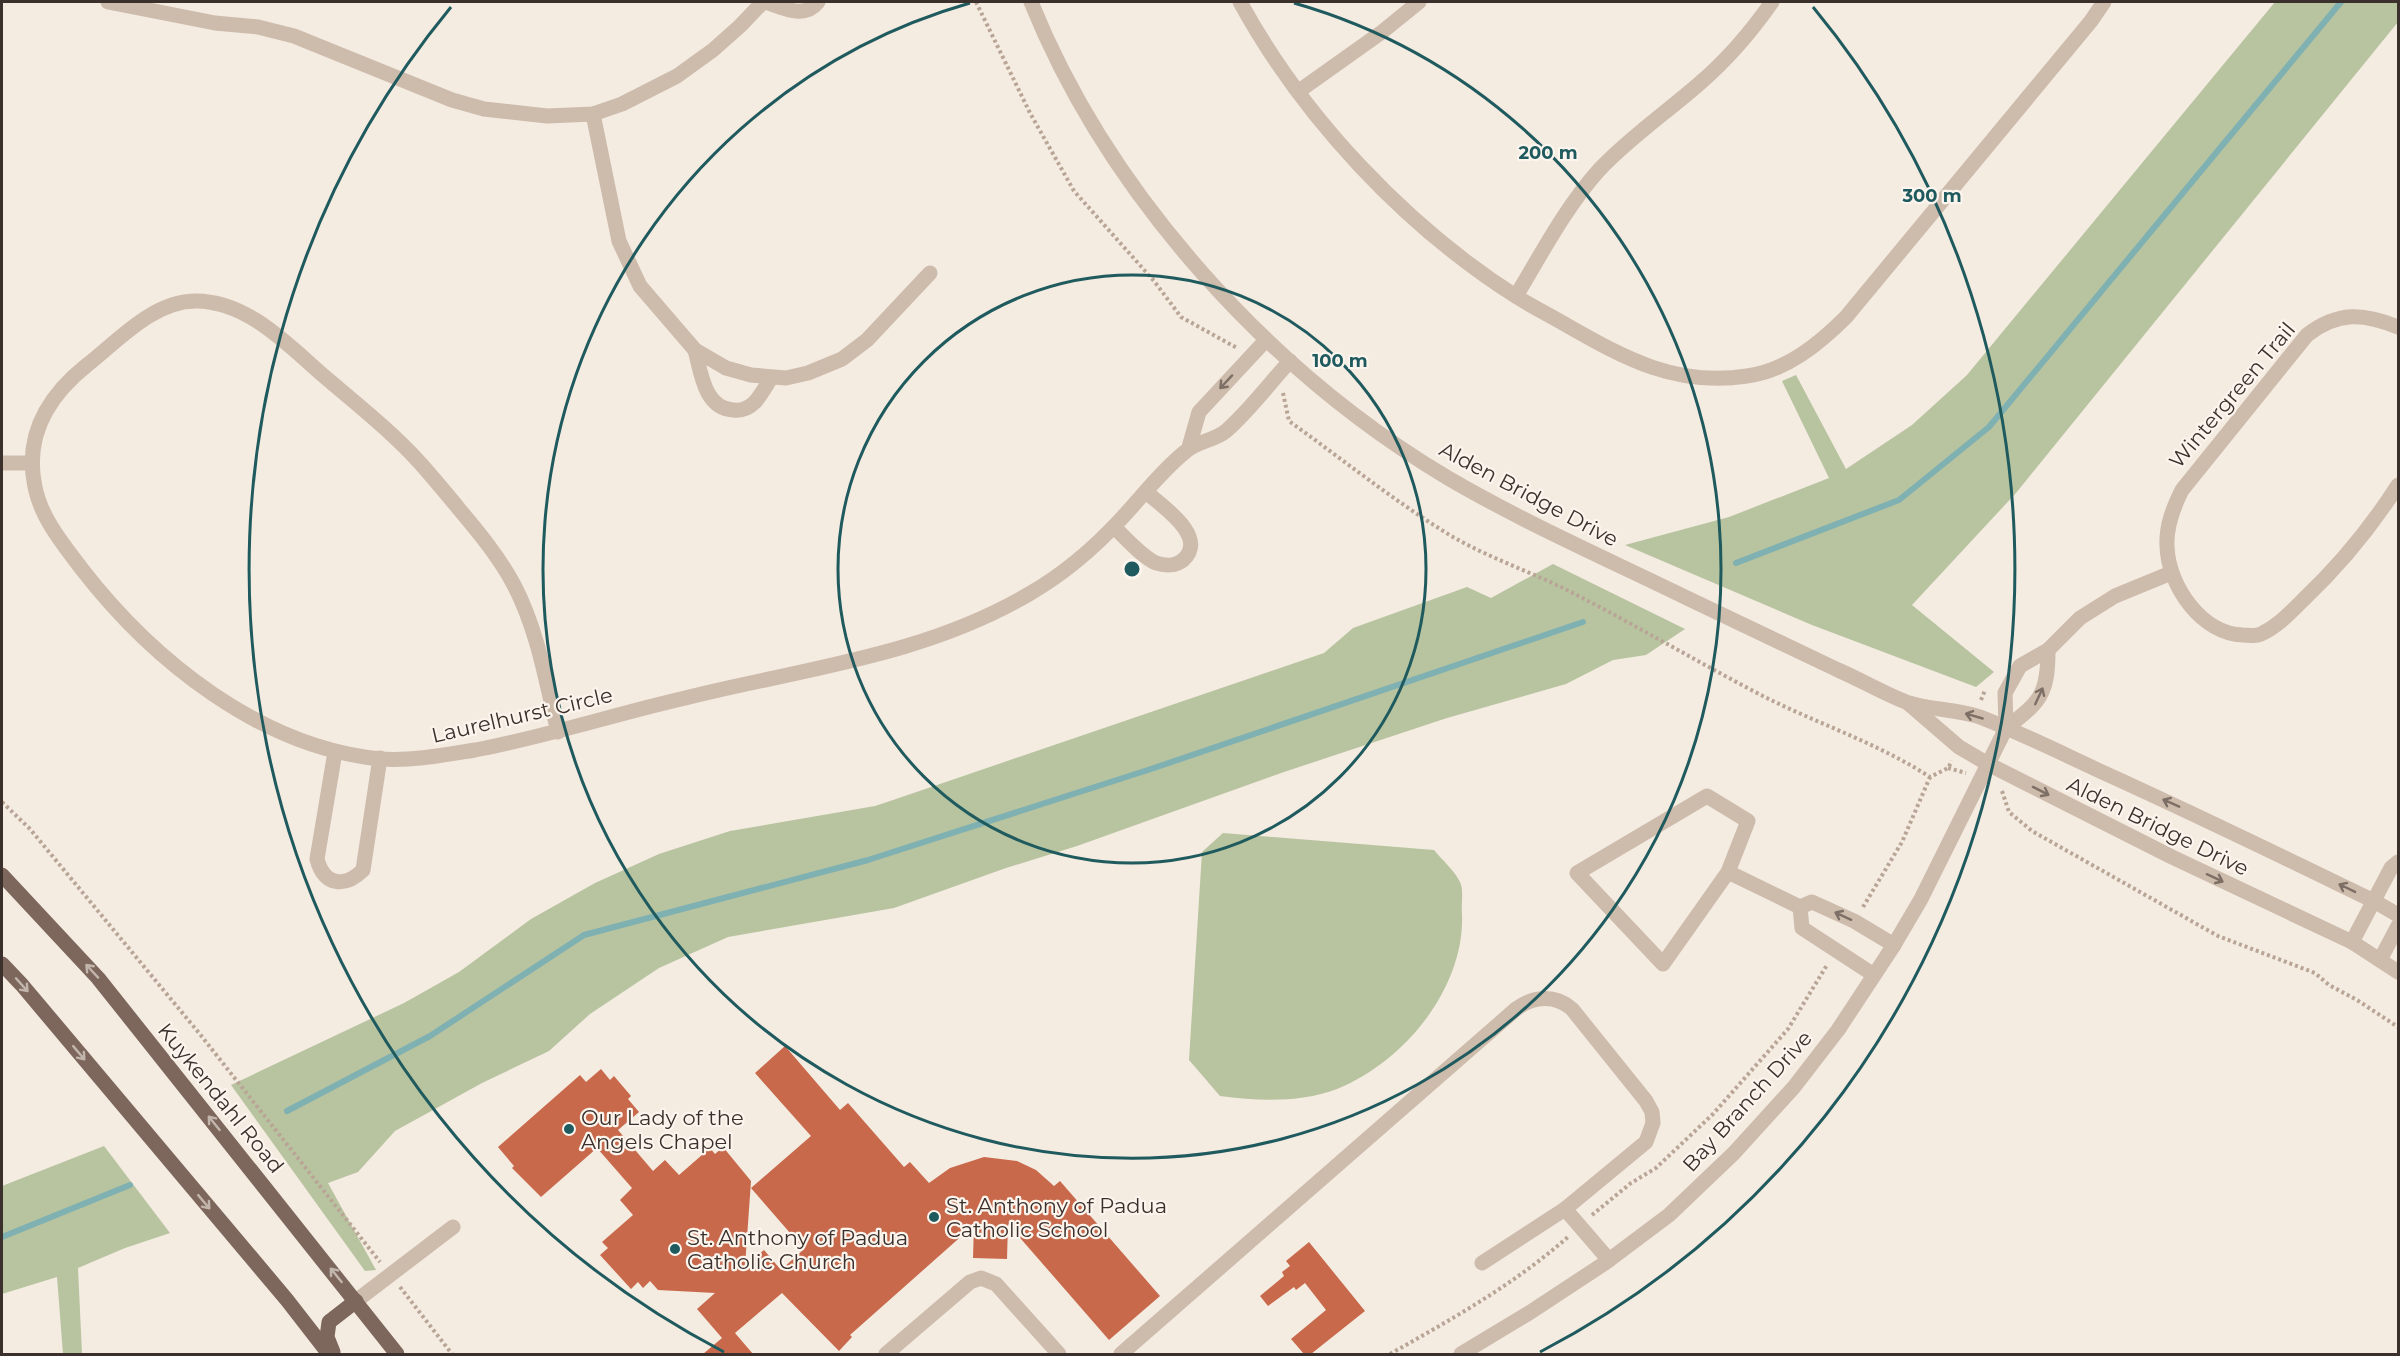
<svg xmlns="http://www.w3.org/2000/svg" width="2400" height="1356" font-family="Montserrat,sans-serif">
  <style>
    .green { fill: #b8c4a0 }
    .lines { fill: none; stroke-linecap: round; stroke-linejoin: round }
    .stream { stroke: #7fb0b2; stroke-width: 6 }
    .building { fill: #c8694b }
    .path { stroke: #b9a596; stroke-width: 4; stroke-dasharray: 3 3; stroke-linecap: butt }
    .minor { stroke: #cdbbac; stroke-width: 15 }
    .major { stroke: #7d675c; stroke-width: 15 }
    .oneway { stroke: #7d6f65 }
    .oneway2 { stroke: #c2b5ac }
    .ring { fill: none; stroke: #1f5a5e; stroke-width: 3 }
    .poi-dot { fill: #1f5a5e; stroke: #fbf5ee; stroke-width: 2 }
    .labels { text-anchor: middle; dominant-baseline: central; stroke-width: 4.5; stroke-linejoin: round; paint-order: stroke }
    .street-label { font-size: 21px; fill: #3b302b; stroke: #fbf5ee }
    .poi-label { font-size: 21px; fill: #3b302b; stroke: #fbf5ee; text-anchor: start }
    .centre { fill: #1f5a5e; stroke: #fbf5ee; stroke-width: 3 }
    .ring-label { font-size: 18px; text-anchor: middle; font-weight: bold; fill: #1f5a5e; stroke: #fbf5ee; stroke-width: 4.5; stroke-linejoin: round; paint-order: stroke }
  </style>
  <rect width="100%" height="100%" fill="#f4ebe1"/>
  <!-- green -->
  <g class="green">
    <polygon points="2275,2 2398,2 2398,22 2016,493 1912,605 1994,672 1976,687 1812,625 1625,545 1729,517 1829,478 1782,381 1796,375 1846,469 1912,425 1967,375"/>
    <polygon points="1553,564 1685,629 1646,655 1613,660 1566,684 1447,718 1284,772 1077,846 1006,868 894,908 728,937 659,968 590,1014 549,1051 482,1083 395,1131 358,1172 328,1183 376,1270 365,1271 231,1085 404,1003 459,972 531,919 595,883 659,854 730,831 875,806 893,800 1324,653 1353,628 1467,587 1491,598"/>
    <path d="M1223,833L1434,850C1442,860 1455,871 1460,882C1464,890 1461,905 1462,914C1465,988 1404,1062 1337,1089C1300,1103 1259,1101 1220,1096L1189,1060L1202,852Z"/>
    <polygon points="104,1146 170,1233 125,1248 78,1268 82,1354 63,1354 57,1277 2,1294 2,1186"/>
  </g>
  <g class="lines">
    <!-- stream -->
    <g class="stream">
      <polyline points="1736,563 1899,500 1989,427 2341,2"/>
      <polyline points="287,1111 430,1036 584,935 868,860 1151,769 1583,622"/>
      <polyline points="2,1237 130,1185"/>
    </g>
  </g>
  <!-- building -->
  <g class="building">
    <polygon points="785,1046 840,1110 848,1103 904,1167 910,1162 929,1183 950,1168 984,1157 1017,1161 1036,1170 1054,1186 1060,1181 1160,1296 1109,1340 1008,1224 1007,1259 973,1258 974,1225 850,1335 852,1337 839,1351 782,1293 735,1333 753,1354 703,1354 722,1338 697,1309 715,1293 658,1290 650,1281 643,1288 638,1282 631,1289 600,1255 608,1248 602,1242 633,1215 620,1200 632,1188 597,1148 541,1197 512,1168 514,1166 498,1147 580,1075 586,1082 601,1069 610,1080 614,1076 631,1096 628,1099 639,1112 618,1130 653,1171 665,1160 679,1175 710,1148 715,1154 723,1147 751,1181 745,1266 764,1250 781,1270 804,1249 751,1188 811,1136 755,1073"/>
    <polygon points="1309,1242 1365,1311 1311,1354 1304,1354 1291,1339 1326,1310 1305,1283 1296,1290 1294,1287 1268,1306 1260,1296 1284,1276 1282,1272 1290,1266 1286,1261"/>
  </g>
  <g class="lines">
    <!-- path -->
    <g class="path">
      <polyline points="976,2 1030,113 1074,191 1154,281 1181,317 1237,348"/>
      <path d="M1283,393L1289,421C1339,457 1388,496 1440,529C1480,555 1525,569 1567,590C1632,623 1694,660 1759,694C1815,723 1876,742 1930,777L1948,768L1952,761"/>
      <polyline points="1981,700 1985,690"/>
      <polyline points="1948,768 1966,773"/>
      <polyline points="2002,791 2009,812 2032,831 2218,936 2315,973 2329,985 2357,1000 2398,1027"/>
      <polyline points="2,802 30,829 199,1033 380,1262"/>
      <polyline points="1863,907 1902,842 1930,777"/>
      <polyline points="1592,1215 1631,1183 1656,1168 1713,1114 1788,1029 1827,965"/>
      <polyline points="400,1287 452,1354"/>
      <path d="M1390,1354C1452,1319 1515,1284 1569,1236"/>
    </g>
    <!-- minor -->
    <g class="minor">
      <polyline points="108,2 215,23 258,27 294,36 452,100 484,109 547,116 593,114 622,104 677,76 713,50 740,26 763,2"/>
      <path d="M765,2C783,7 804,20 818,2"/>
      <path d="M1031,2C1109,195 1270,372 1448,478C1525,523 1607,559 1687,598C1738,622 1788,646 1838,670C1861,680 1883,693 1906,702C1930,710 1956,709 1980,717C2021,733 2061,753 2102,772C2193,813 2283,857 2374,901L2398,915"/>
      <path d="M1240,2C1303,117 1405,226 1517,297C1533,307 1551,316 1568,326C1626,359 1677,387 1747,376C1786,371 1819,344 1846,317L2091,21L2104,2"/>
      <polyline points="1299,91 1382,32 1419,2"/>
      <polyline points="593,114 619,241 640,286 695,350 726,368 751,375 786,378 808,373 842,359 867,340 930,273"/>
      <path d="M1516,296C1542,253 1565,208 1599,170C1629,138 1667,112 1700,83C1728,59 1751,32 1772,2"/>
      <path d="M2398,327C2364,313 2338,311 2307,335L2182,490C2173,508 2166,526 2167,546C2168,586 2202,634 2243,635C2249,635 2255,637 2261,634C2278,626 2290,613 2303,600C2341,564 2370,529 2398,485"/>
      <path d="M695,350C701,372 704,408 733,410C741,411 749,408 755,402C761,395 766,386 771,378"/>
      <polyline points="1189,447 1199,412 1266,340"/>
      <polyline points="2,463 32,463"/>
      <path d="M1114,527C1126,538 1141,556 1156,563C1165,566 1176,566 1183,560C1209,537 1162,506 1146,492"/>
      <polyline points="1908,703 1959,747 1988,764 2172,857 2352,942 2398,972"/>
      <path d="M2006,728C2040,702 2048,695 2048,650"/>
      <path d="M558,732C546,682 538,631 514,585C499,557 480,534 459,509C447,494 434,479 421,464C392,432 358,405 325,377C289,346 248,301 196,301C153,301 119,340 87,365C48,396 24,436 35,487C41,518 63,544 81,568C152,660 261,748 381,759C413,761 444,755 475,750C545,737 612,715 681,699C799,669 922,657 1029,594C1062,575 1094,548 1120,520C1141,498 1161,471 1185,452C1197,441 1214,441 1226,431C1249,411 1269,384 1290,361"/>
      <path d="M335,752L317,859C324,886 345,888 363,870L380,758"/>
      <polyline points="1728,872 1748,821 1707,796 1577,873 1663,964 1728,872 1800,907"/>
      <polyline points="2352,942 2391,868 2398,862"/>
      <polyline points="2380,960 2398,926"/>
      <polyline points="1874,975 1802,928 1800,907 1812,902 1854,921 1894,945"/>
      <polyline points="1565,1209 1609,1260"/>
      <polyline points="356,1301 453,1227"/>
      <polyline points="886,1354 970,1282 981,1278 996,1284 1059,1354"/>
      <path d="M1121,1354L1516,1009C1533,996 1555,994 1572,1009L1646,1101L1652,1112L1653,1123L1646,1142L1565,1209L1482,1263"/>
      <polyline points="1461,1354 1529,1313 1605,1263 1669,1215 1734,1153 1794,1087 1838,1030 1894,945 1921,899 2006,728 2005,693 2020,666 2048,650 2080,618 2115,596 2171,573"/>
    </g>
    <!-- major -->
    <g class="major">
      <polyline points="2,875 98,978 397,1354"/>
      <polyline points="2,964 22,985 287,1300 329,1354"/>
      <polyline points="333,1352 327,1337 329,1322 356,1301"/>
    </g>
  </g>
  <!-- one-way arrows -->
  <defs><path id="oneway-shaft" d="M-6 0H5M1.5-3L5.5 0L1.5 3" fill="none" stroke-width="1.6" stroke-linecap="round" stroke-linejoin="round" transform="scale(1.5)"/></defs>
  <g class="oneway">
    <use href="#oneway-shaft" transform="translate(1226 382) rotate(133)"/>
    <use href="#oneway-shaft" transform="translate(2039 696) rotate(-65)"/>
    <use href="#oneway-shaft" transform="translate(1974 716) rotate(-164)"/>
    <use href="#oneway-shaft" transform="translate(2041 791) rotate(27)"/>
    <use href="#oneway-shaft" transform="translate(2171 803) rotate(-156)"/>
    <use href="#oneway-shaft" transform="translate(2215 878) rotate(25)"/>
    <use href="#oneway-shaft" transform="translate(2347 888) rotate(-154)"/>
    <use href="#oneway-shaft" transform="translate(1843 916) rotate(-155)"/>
  </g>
  <g class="oneway2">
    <use href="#oneway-shaft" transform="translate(92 971) rotate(-133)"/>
    <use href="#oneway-shaft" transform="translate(22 985) rotate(48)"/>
    <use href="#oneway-shaft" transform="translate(79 1053) rotate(50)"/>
    <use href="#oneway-shaft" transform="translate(214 1123) rotate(-129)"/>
    <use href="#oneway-shaft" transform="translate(204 1202) rotate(50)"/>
    <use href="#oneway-shaft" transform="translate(336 1275) rotate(-129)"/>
  </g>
  <!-- distance rings -->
  <g class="ring">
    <circle cx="1132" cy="569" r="294"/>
    <path d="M1294 3A589 589 0 1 1 970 3"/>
    <path d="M724 1352A883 883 0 0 1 451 7M1813 7A883 883 0 0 1 1540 1352"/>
  </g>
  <!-- markers -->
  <g class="poi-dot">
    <circle cx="569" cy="1129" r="6"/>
    <circle cx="934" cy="1217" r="6"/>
    <circle cx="675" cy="1249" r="6"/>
  </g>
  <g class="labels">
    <!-- street labels -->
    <g class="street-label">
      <text transform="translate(2232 395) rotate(-50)">Wintergreen Trail</text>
      <text transform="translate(1529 494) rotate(28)">Alden Bridge Drive</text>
      <text transform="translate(522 715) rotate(-13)">Laurelhurst Circle</text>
      <text transform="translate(2158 826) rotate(26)">Alden Bridge Drive</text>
      <text transform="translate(221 1098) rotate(51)">Kuykendahl Road</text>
      <text transform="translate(1747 1101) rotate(-48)">Bay Branch Drive</text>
    </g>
    <!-- poi labels -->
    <g class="poi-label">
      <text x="581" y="1117">Our Lady of the<tspan x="581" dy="24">Angels Chapel</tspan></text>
      <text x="946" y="1205">St. Anthony of Padua<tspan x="946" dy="24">Catholic School</tspan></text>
      <text x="687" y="1237">St. Anthony of Padua<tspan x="687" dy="24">Catholic Church</tspan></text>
    </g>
  </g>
  <circle cx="1132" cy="569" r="9" class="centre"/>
  <g class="ring-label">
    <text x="1548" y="159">200 m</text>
    <text x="1932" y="202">300 m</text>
    <text x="1340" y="367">100 m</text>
  </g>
  <!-- border -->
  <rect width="2400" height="1356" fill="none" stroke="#3b302b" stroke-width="6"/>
</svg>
